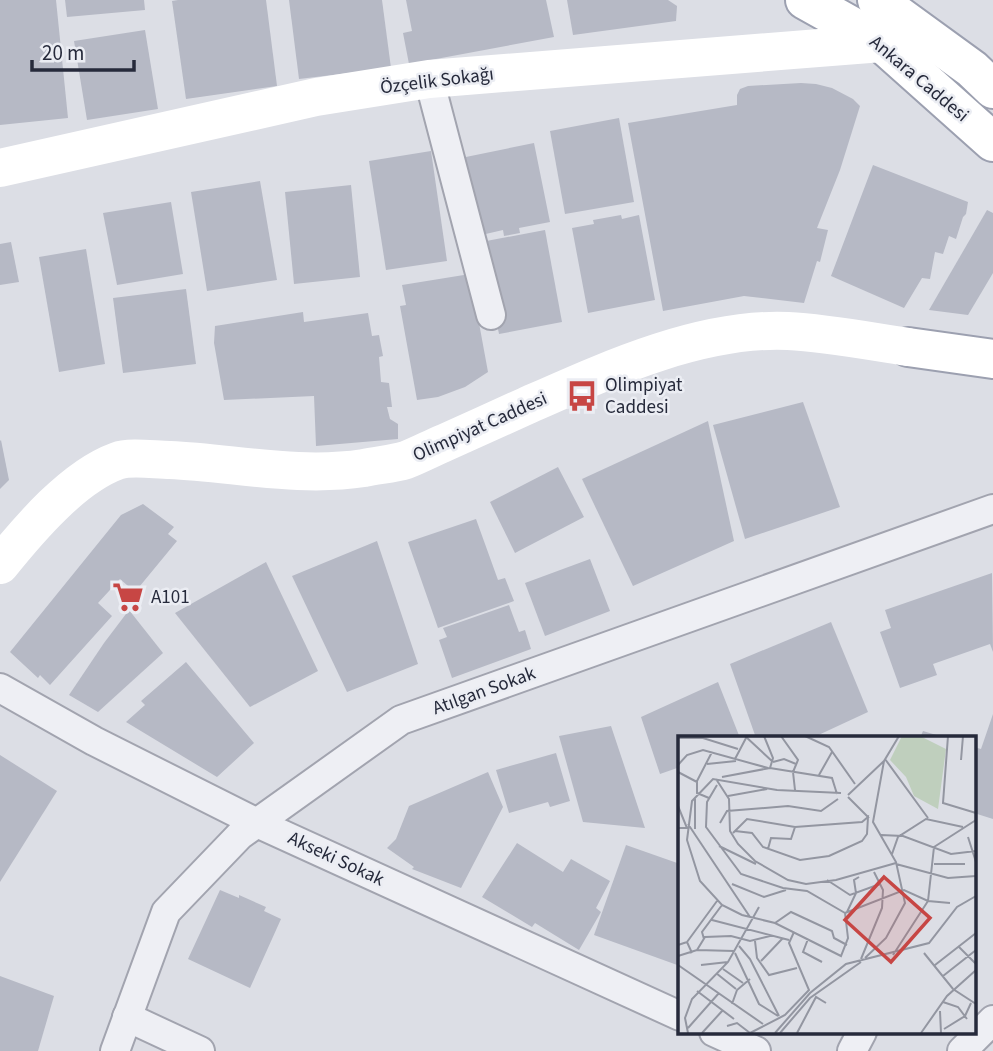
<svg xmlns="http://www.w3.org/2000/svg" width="993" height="1051" font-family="'Source Sans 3',sans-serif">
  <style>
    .building { fill: #b6b9c5 }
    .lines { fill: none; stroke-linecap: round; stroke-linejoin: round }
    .street-casing { stroke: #a2a4af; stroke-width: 32 }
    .primary-casing { stroke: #9ca0b0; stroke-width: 42 }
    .street { stroke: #eeeff4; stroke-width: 28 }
    .secondary { stroke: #fff; stroke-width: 38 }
    .primary { stroke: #fff; stroke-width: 38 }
    .labels { text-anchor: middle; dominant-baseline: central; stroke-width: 5; stroke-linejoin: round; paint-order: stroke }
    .street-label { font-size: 19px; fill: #262a3b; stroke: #ebedf3 }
    .poi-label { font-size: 19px; fill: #262a3b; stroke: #ebedf3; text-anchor: start }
    .inset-road { fill: none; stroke: #9396a1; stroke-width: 2 }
    .view { fill: #c74644; fill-opacity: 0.15; stroke: #c74644; stroke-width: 3.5 }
    .inset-edge { fill: none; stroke: #262a3b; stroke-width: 3.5 }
  </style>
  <rect width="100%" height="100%" fill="#dcdee5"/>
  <!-- building -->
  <g class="building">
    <polygon points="0,0 56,0 68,118 0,125"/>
    <polygon points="65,0 144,0 145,10 67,17"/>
    <polygon points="178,0 266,0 277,86 186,99 172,1"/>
    <polygon points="289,0 382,0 391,68 299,79"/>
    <polygon points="406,0 546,0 554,37 409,64 403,33 412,31"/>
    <polygon points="567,0 668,0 677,6 676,21 573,35"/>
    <polygon points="145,30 158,109 87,120 74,41"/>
    <polygon points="801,83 816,84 832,88 853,99 860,106 840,170 817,228 828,230 820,262 817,261 804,303 744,296 663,311 628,123 737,105 737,95 740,89 748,86"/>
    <polygon points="619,118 634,202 565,214 550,131"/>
    <polygon points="534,143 550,222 519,228 520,233 504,236 503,230 477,236 461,158"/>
    <polygon points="431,151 447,261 386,270 369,161"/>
    <polygon points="873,165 968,202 966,214 963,217 956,239 949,236 943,254 935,252 930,279 922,278 904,308 831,276"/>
    <polygon points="260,181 277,280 207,291 191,192"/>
    <polygon points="351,185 360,277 294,284 285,192"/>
    <polygon points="171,202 183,274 117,285 103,213"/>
    <polygon points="987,210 993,213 993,273 968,315 929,310"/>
    <polygon points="621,215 622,219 639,215 655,300 588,313 572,228 594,224 593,220"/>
    <polygon points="545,230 562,322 499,334 481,242"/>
    <polygon points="11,242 19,282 0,285 0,244"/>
    <polygon points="86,249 105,364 59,372 39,257"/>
    <polygon points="470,274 488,372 465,387 438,397 417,400 400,306 406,305 402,285"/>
    <polygon points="186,289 196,364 123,373 113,298"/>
    <polygon points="303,312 304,322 368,313 372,336 379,335 383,356 379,357 381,382 389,383 392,407 387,407 390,419 398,424 398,439 316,446 314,396 224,400 214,343 215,326"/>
    <polygon points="803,402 840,507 745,539 713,425"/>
    <polygon points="708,421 734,541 633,586 582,479"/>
    <polygon points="1,440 9,480 0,489 0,441"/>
    <polygon points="558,467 584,517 515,553 490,502"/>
    <polygon points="143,504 174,527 168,534 177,541 135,592 120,579 98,603 112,616 50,685 40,675 38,678 10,652 121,515"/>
    <polygon points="476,519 498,580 505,578 514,601 438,628 408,542"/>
    <polygon points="377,541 418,664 347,692 292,576"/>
    <polygon points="590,559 610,611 545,636 525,583"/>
    <polygon points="266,562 318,671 250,707 175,613"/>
    <polygon points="992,573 993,652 990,644 933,664 937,675 900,688 880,632 891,628 885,610"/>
    <polygon points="509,605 519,632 525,630 531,649 452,678 439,640 447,637 443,628"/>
    <polygon points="129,610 163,653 98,712 69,695 104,643"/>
    <polygon points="831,622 868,712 812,738 756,738 730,664"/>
    <polygon points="186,662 254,743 217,777 126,722 145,705 141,701"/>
    <polygon points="718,682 740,738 680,738 680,767 660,774 641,717"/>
    <polygon points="993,714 993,819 974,813 974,747 981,749"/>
    <polygon points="611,726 645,828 583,822 559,736"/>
    <polygon points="923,731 943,737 943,738 920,738"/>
    <polygon points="556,753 570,801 550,807 548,802 509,813 496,770"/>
    <polygon points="0,755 57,791 0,882"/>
    <polygon points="488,772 503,807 461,888 412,869 414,867 387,848 396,839 409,806"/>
    <polygon points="517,843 563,872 571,859 610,881 596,908 601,912 579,950 535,923 532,927 482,897"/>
    <polygon points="626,845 680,864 680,966 594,935"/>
    <polygon points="220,890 239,898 239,895 266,907 264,911 281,919 250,988 188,959"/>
    <polygon points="0,976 54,996 38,1051 0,1051"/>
  </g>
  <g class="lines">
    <defs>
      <g id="street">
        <polyline points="429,79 491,315"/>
        <polyline points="0,688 94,741 257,823 680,1016"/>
        <polyline points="127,1017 200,1051"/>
        <polyline points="714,1032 756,1051"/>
        <polyline points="115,1051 166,912 240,835 401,720 993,509"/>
        <polyline points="852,1051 862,1032"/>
        <polyline points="962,1051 993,1020"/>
      </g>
      <g id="primary">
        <polyline points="805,0 882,43 993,142"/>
        <polyline points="877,0 972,69 993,89"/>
        <polyline points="908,347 993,359"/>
      </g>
    </defs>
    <!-- street casing -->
    <use href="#street" class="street-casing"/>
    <!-- primary casing -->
    <use href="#primary" class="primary-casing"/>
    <!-- street -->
    <use href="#street" class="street"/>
    <!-- secondary -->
    <g class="secondary">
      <polyline points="0,168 316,97 429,79 882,43"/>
      <path d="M0,565C29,529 73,477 117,461C130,456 155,460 170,460C234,463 299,478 364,468C377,465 393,464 406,460C419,455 432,448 444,443C471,431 499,418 526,406C605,371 700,327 788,331C828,333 868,341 908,347"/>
    </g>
    <!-- primary -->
    <use href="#primary" class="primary"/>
  </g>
  <!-- icons -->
  <defs>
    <symbol id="bus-bare" viewBox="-9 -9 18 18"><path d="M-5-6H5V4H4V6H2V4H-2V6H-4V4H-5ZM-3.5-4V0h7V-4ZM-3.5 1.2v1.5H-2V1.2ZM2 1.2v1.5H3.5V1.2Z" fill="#c74644" stroke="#ebedf3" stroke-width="2.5" paint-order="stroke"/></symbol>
    <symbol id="supermarket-bare" viewBox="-9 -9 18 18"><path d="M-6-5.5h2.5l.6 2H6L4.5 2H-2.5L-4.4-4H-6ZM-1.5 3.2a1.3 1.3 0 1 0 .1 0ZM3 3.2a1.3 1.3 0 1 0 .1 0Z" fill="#c74644" stroke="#ebedf3" stroke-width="2.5" paint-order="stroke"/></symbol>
  </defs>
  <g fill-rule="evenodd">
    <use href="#bus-bare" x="560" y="374" width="44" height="44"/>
    <use href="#supermarket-bare" x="106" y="575" width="44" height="44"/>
  </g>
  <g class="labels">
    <!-- street labels -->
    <g class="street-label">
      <text transform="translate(919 79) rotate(40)">Ankara Caddesi</text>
      <text transform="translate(437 81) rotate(-7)">Özçelik Sokağı</text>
      <text transform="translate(480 427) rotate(-24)">Olimpiyat Caddesi</text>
      <text transform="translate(484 691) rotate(-20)">Atılgan Sokak</text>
      <text transform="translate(336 859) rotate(25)">Akseki Sokak</text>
    </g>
    <!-- poi labels -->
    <g class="poi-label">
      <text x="605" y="385">Oli̇mpi̇yat<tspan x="605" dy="22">Caddesi̇</tspan></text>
      <text x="151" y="597">A101</text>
    </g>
  </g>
  <!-- overview -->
  <g transform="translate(678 736)">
    <rect width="298" height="298" fill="#dcdee5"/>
    <path d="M224,0H242L268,13L260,73L236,60L228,41L212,24Z" fill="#bfcfbd"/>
    <path class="inset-road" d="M67,0L95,26M86,0L95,22L92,32M103,0L120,24L115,36L117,54M127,0L151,11L177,48M270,0L265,67L298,77M0,2H25L60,13M57,23L68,2M207,23L250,82M283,24L285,0M95,26L106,23L118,28M29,28L58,25M0,29L9,19L25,14L90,32M0,36L19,46M141,39L154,16M44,41L92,32L154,42L159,58M38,43L51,63L52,95L60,108L77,125L110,144L128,148L158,144L218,127M39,49L29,66L28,91L63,138L105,152L129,155L167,177M163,57L99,54L35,43L14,65L9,104L22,145L44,169L64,179L97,187L163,220L170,202L167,177M170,59L206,25L221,0M50,60L89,53M170,61L191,82M31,62L19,57V45L34,16M0,70L9,92H0M42,87L49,75L110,70L143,75L160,63M10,88L72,181M17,93V62M55,97L69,83L117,91L184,86L190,81L189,98L184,105L151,120L122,124L85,111L74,97L57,95M203,99L225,100L273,118L298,115M290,101L298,126M41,110L78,128M90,113L93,102L113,103L117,91M214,118L220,101L248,83L285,91M218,128L270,142L298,140M256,128H287M149,144L172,159L202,148M54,148L86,161L108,154M169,176L178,157L176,144L181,141M167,177L226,154L250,165L272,167M34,184L111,204M97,187L113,176L154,195L156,202L169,209M26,203L24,196L44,169M130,203L125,216L144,226M77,205L79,222L91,239L119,232M9,206L39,165M0,209L9,206L14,217M61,210L72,223L101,280M280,210L298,228M19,214L27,201L53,200L72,205L92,200M57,217L81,268L100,280M246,217L275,253L298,268M215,219L250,165L256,111L298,84M0,220L19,214L56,215M187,222L208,202L227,167L218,126L195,86L206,25M183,223L204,172L205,154L196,136M83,225L104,203M0,229L85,288M23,229L50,226M257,229L298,197M45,233L65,247M38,237L58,253M265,240L298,214M19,255L56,283M265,266L280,271L289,283M54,268L59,254L72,243M262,275L263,297M49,290L59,287L72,297M10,292L41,257M266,293L287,280L293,267M10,297L7,282L14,263L50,226L81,171M24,297L45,274M72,297L107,279L131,254L111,207L116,196M97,297L132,257L168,228L251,207L279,171L298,160M102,297L132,262L183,226M119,297L138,261L148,267M243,297L269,260L298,234"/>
    <path class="view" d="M206,141L252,182L213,226L167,184Z"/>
    <rect width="298" height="298" class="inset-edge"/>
  </g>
  <!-- scale -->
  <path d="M32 60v10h102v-10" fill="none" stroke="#262a3b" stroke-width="3.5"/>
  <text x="42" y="60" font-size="21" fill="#262a3b" stroke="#ebedf3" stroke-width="5" paint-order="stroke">20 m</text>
</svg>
